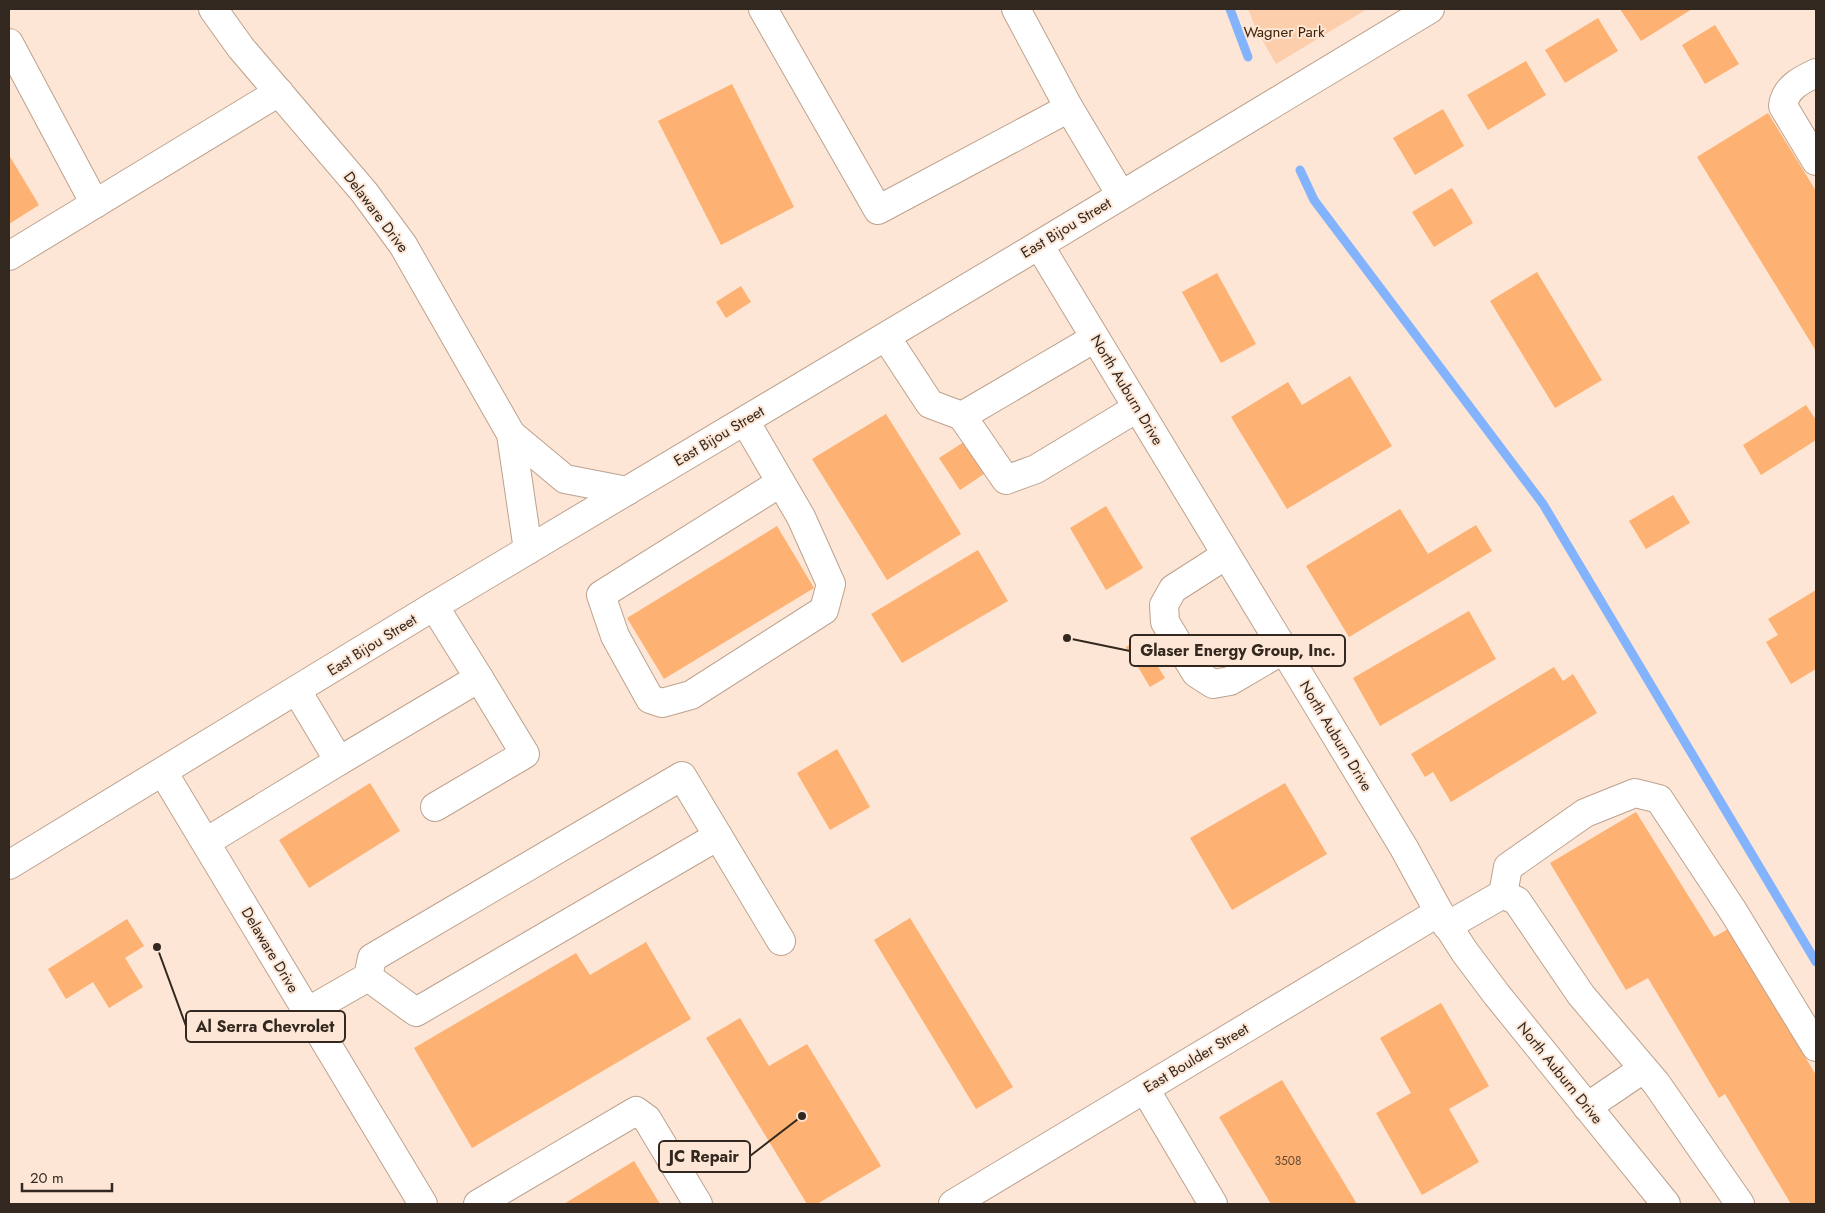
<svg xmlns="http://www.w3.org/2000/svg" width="1825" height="1213" font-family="Jost,sans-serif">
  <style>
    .green { fill: #fcceab }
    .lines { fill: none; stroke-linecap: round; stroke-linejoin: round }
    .stream { stroke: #84b3fe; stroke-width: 9 }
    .building { fill: #fdb172 }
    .minor-casing { stroke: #bda28e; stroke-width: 30 }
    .minor { stroke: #fff; stroke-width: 28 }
    .labels { text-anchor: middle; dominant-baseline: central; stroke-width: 4; stroke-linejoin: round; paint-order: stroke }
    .number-label { font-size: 12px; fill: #654a34 }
    .park-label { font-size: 15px; fill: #3f2106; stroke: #fde6d5 }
    .street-label { font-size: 15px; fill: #32281f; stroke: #fde6d5 }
    .leader { fill: none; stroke: #32281f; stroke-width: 2 }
    .callout-dot { fill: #32281f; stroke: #fde6d5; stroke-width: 2 }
    .callout { fill: #fde6d5; stroke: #32281f; stroke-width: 2 }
    .callout-label { font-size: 16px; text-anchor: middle; font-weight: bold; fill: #32281f }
  </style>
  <rect width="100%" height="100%" fill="#fde6d5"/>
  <!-- green -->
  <polygon class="green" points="1248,9 1367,9 1276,64 1256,29"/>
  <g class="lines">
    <!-- stream -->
    <g class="stream">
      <polyline points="1230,9 1248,57"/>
      <polyline points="1300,170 1314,200 1543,504 1816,962"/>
    </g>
  </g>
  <!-- building -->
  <g class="building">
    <polygon points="1620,9 1692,9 1641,41"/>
    <polygon points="1598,18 1618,51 1565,83 1545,50"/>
    <polygon points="1715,25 1739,64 1705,84 1682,45"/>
    <polygon points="1526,61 1546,95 1488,130 1467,95"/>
    <polygon points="732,84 794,207 721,245 658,121"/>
    <polygon points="1443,109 1464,146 1415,175 1393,138"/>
    <polygon points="1768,113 1816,191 1816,351 1697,157"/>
    <polygon points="9,155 39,205 9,224"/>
    <polygon points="1452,188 1473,223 1434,247 1412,212"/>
    <polygon points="1537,272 1602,380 1555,408 1490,301"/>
    <polygon points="1217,273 1256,344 1221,363 1182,292"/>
    <polygon points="741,286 751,302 726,318 716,302"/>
    <polygon points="1350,376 1392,446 1287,509 1231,417 1288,382 1302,405"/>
    <polygon points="1806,405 1816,420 1816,440 1761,475 1743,445"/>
    <polygon points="886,414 961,534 887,580 812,459"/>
    <polygon points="970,438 990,470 960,490 939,458"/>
    <polygon points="1673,495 1690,523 1646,549 1629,521"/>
    <polygon points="1106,506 1143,568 1106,590 1070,528"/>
    <polygon points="1400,509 1428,554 1476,525 1492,551 1349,637 1306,566"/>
    <polygon points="777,526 814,588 664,679 627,618"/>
    <polygon points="978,550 1008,601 902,663 871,614"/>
    <polygon points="1816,590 1816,669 1791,684 1766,642 1778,635 1768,619"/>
    <polygon points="1469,611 1496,659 1380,726 1353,678"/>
    <polygon points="1140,638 1165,678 1150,687 1126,647"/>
    <polygon points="1554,667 1563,681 1573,674 1597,713 1451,802 1433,772 1425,777 1411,754"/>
    <polygon points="837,749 870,807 830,830 797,773"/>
    <polygon points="370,783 400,831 309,888 279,840"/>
    <polygon points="1285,783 1327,854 1232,910 1190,838"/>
    <polygon points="1636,812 1714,937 1728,929 1816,1075 1816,1204 1791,1204 1725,1094 1719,1098 1648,978 1626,990 1550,863"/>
    <polygon points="910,918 1013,1087 976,1109 874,940"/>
    <polygon points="127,919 144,946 125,958 143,987 109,1008 93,982 66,999 48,969"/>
    <polygon points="646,942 691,1019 472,1148 414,1048 576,953 590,975"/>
    <polygon points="1441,1003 1489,1086 1449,1109 1479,1162 1422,1195 1376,1113 1411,1093 1380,1038"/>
    <polygon points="740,1018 769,1066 807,1044 881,1166 817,1204 807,1204 706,1038"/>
    <polygon points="1282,1080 1357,1204 1271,1204 1219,1117"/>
    <polygon points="634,1161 660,1204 564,1204"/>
  </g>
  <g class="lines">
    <defs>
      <g id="minor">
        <polyline points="213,9 241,48 364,192 403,245 511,434 565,479 627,491"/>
        <polyline points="763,9 878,210 1069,108"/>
        <polyline points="1016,9 1069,108 1121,195"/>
        <polyline points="9,43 95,204"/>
        <path d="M1816,73C1801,80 1785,88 1783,106L1816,161"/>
        <polyline points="1039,245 1404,848 1439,912 1464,951 1497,995 1666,1204"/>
        <polyline points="9,256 279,92"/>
        <polyline points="886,337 930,404 962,416"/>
        <polyline points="1095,338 962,416 1006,480 1036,469 1137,408"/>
        <polyline points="745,421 801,517 831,584 824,610 691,695 662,703 650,699 615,636 601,595 780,483"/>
        <polyline points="511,434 528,550"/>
        <polyline points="1226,555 1173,589 1164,605 1165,622 1196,673 1213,684 1230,681 1283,650"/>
        <polyline points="339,761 479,678 434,606"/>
        <polyline points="163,772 423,1204"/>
        <polyline points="435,807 525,754 479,678"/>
        <polyline points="718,836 781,941"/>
        <polyline points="206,842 339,761 297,691"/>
        <polyline points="9,865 434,606 1039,245 1430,9"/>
        <polyline points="1503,894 1508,867 1585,813 1635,793 1659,799 1733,911 1816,1047"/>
        <polyline points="1447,926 1503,894 1517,901 1581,995 1656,1083 1740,1204"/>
        <polyline points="307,1012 368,977 372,958 682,776 718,836 416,1012 368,977"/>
        <polyline points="1145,1089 1213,1204"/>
        <polyline points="1587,1107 1643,1069"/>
        <polyline points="478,1204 636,1111 647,1119 698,1204"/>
        <polyline points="953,1204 1439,912"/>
      </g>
    </defs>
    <!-- minor casing -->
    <use href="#minor" class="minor-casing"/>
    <!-- minor -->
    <use href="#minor" class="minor"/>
  </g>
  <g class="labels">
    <!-- number labels -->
    <g class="number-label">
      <text x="1288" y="1161">3508</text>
    </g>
    <!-- park labels -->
    <g class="park-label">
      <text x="1284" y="32">Wagner Park</text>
    </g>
    <!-- street labels -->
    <g class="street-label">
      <text transform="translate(376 212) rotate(53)">Delaware Drive</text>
      <text transform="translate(1066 228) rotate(-31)">East Bijou Street</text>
      <text transform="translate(1127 390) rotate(59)">North Auburn Drive</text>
      <text transform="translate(719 436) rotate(-31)">East Bijou Street</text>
      <text transform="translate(372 645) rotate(-32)">East Bijou Street</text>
      <text transform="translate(1336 736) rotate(59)">North Auburn Drive</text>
      <text transform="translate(270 950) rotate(59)">Delaware Drive</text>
      <text transform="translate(1196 1058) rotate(-31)">East Boulder Street</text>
      <text transform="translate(1560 1073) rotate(51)">North Auburn Drive</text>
    </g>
  </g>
  <!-- callouts -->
  <path class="leader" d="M1067 638L1130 651M157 947L186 1026M802 1116L750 1156"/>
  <g class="callout-dot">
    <circle cx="1067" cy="638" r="5"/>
    <circle cx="157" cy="947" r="5"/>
    <circle cx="802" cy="1116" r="5"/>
  </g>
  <g class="callout">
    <rect x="1130" y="635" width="215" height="31" rx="5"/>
    <rect x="186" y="1011" width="159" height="31" rx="5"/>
    <rect x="659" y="1141" width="91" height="31" rx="5"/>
  </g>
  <g class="callout-label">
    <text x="1238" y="656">Glaser Energy Group, Inc.</text>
    <text x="265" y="1032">Al Serra Chevrolet</text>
    <text x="704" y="1162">JC Repair</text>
  </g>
  <!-- border -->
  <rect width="1825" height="1213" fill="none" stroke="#32281f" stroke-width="20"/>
  <!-- scale -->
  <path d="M22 1183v8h90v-8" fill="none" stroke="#32281f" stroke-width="2.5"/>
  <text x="30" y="1183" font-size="15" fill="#32281f" stroke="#fde6d5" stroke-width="4" paint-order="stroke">20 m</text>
</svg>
